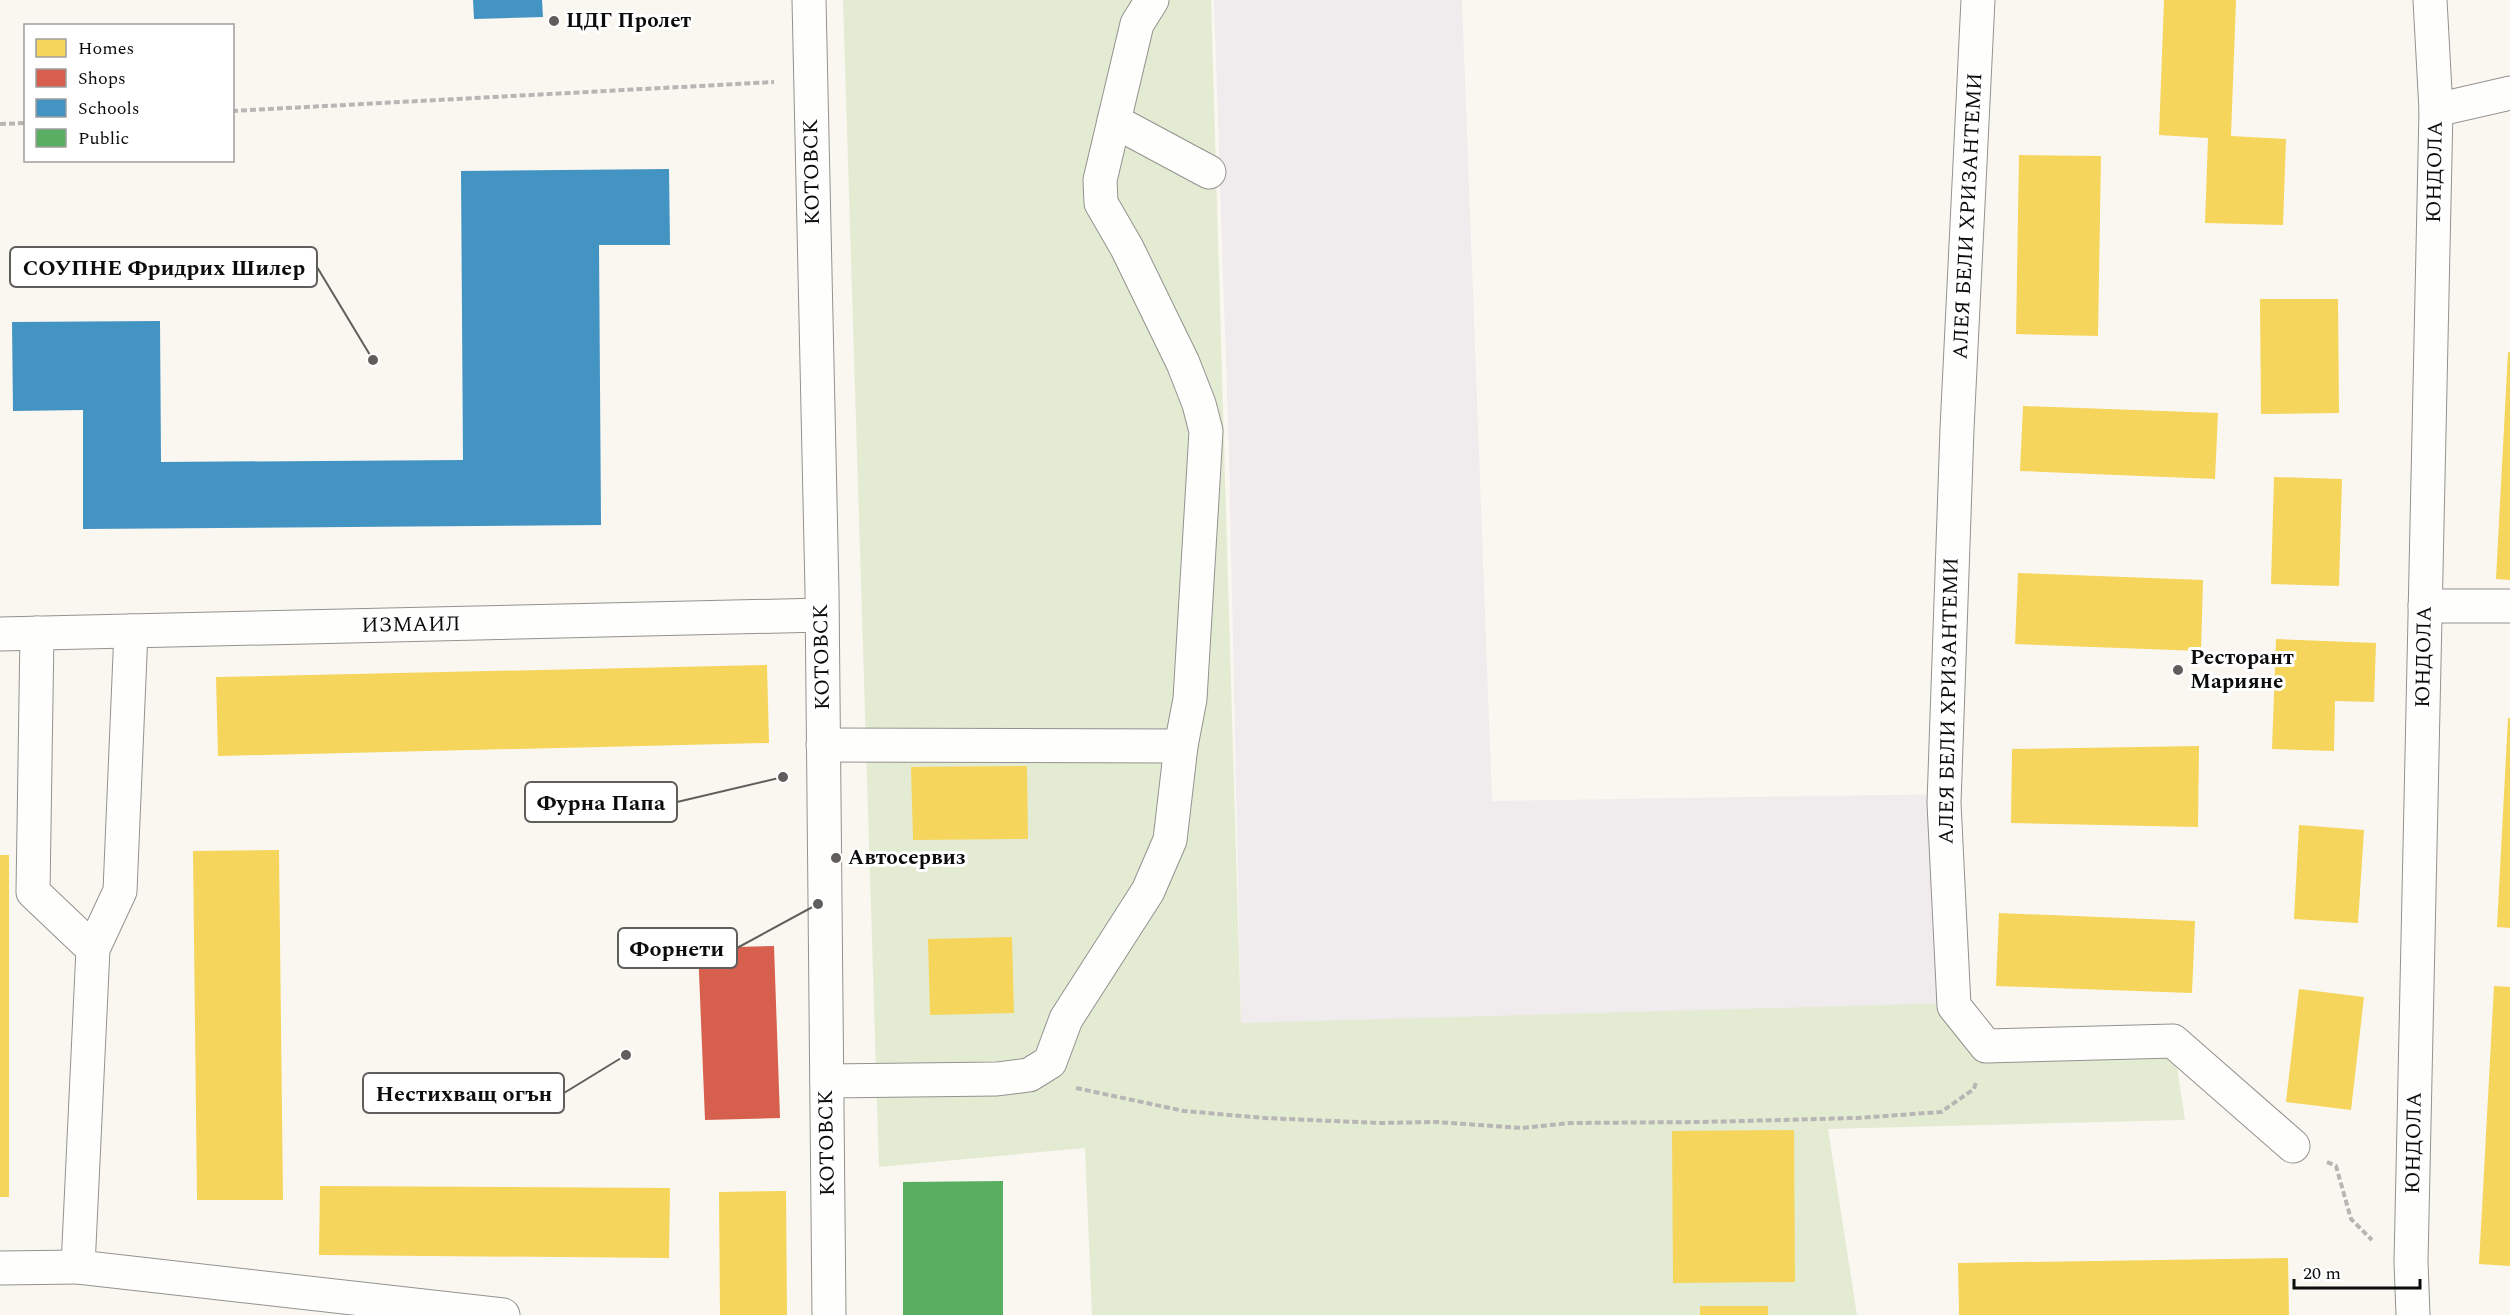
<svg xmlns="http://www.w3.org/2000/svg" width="2510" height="1315" font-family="Spectral,serif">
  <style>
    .industrial { fill: #f0ebed }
    .green { fill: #e4ebd3 }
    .homes { fill: #f6d55c }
    .shops { fill: #d6604d }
    .schools { fill: #4393c3 }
    .public { fill: #5aae61 }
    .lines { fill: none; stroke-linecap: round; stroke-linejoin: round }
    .minor-casing { stroke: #93928f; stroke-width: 35 }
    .path { stroke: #b7b6b5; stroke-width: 4; stroke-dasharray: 6 3; stroke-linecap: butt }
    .minor { stroke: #fefefd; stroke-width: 33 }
    .poi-dot { fill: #5f5e5c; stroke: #fff; stroke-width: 2 }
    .labels { text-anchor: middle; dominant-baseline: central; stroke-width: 6; stroke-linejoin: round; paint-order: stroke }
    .poi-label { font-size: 21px; font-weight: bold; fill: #0c0c0c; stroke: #fff; text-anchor: start }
    .street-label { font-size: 21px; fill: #0c0c0c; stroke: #fff }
    .leader { fill: none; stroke: #5f5e5c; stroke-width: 2 }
    .callout-dot { fill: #5f5e5c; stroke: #fff; stroke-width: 2 }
    .callout { fill: #fff; stroke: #5f5e5c; stroke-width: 2 }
    .callout-label { font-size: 22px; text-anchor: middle; font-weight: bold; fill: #0c0c0c }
  </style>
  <rect width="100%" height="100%" fill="#faf7f0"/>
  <!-- industrial -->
  <polygon class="industrial" points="1214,0 1462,0 1492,801 1950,794 1953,1003 1495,1026 1241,1024 1229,451"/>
  <!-- green -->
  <polygon class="green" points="843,0 1211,0 1241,1023 1953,1003 1986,1046 2173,1041 2185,1120 1828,1129 1857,1315 1092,1315 1085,1148 879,1167"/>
  <!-- homes -->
  <g class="homes">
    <polygon points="2164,0 2236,0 2231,136 2286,139 2283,225 2205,223 2208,138 2159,135"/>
    <polygon points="2019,155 2101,156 2098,336 2016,334"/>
    <polygon points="2260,299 2338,299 2339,413 2261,414"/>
    <polygon points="2508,352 2510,352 2510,580 2496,579"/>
    <polygon points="2023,406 2218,413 2215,479 2020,471"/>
    <polygon points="2274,477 2342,479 2339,586 2271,584"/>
    <polygon points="2018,573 2203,580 2201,651 2015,644"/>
    <polygon points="2276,639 2376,643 2374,702 2335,701 2334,751 2272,749"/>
    <polygon points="767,665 769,743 218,756 216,677"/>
    <polygon points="2508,718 2510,718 2510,928 2497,927"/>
    <polygon points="2199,746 2198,827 2011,823 2012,749"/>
    <polygon points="1027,766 1028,839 913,840 911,767"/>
    <polygon points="2299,825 2364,830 2358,923 2294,919"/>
    <polygon points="279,850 283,1200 197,1200 193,851"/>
    <rect x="0" y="855" width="9" height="342"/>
    <polygon points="1999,913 2195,921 2192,993 1996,986"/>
    <polygon points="1012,937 1014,1013 930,1015 928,939"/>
    <polygon points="2494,986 2510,987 2510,1266 2479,1264"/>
    <polygon points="2299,989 2364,997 2351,1110 2286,1102"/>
    <polygon points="1794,1130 1795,1282 1673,1283 1672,1131"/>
    <polygon points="320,1186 670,1188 669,1258 319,1255"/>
    <polygon points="786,1191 787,1315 720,1315 719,1192"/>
    <polygon points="2288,1258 2289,1315 1959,1315 1958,1263"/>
    <rect x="1700" y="1306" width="68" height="9"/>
  </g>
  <!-- shops -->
  <polygon class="shops" points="774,946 780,1118 705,1120 698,948"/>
  <!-- schools -->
  <g class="schools">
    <polygon points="473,0 542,0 543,17 474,19"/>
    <polygon points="669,169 670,245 599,245 601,525 83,529 83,410 13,411 12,322 160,321 161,462 463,460 461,171"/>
  </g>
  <!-- public -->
  <polygon class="public" points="1003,1181 1003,1315 903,1315 903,1182"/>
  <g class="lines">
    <defs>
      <g id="minor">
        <polyline points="809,0 822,591 829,1315"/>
        <polyline points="1978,0 1957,429 1944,803 1954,1006 1986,1046 2173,1041 2293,1146"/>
        <polyline points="2436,110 2510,93"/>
        <polyline points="1114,121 1209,172"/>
        <polyline points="2425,606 2510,606"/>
        <polyline points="131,631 120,891 93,949 78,1267 503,1315"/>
        <polyline points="37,633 33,892 93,949"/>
        <polyline points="0,634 822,615"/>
        <polyline points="823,745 1181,746 1190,699 1206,431 1199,404 1183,363 1127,248 1101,203 1100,180 1137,24 1152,0"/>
        <polyline points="827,1081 997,1079 1029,1075 1050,1062 1066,1019 1148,891 1170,840 1181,746"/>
        <polyline points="0,1268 78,1267"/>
        <polyline points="2413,1315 2411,1262 2436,110 2430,0"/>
      </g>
    </defs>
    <!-- minor casing -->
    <use href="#minor" class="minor-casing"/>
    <!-- path -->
    <g class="path">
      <polyline points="232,111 774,82"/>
      <polyline points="0,124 26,123"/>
      <polyline points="1076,1088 1184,1111 1265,1118 1379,1123 1436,1122 1522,1128 1570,1123 1703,1122 1857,1118 1941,1112 1974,1089 1976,1082"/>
      <polyline points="2327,1162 2336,1166 2351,1219 2372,1240"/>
    </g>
    <!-- minor -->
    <use href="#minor" class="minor"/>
  </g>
  <!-- markers -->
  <g class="poi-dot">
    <circle cx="554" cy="21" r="6"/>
    <circle cx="2178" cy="670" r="6"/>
    <circle cx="836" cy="858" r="6"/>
  </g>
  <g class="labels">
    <!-- poi labels -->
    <g class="poi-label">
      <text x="566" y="21">ЦДГ Пролет</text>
      <text x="2190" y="658">Ресторант<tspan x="2190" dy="24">Марияне</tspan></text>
      <text x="848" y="858">Автосервиз</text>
    </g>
    <!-- street labels -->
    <g class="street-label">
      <text transform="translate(812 172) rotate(-91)">КОТОВСК</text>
      <text transform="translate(2435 172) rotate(-89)">ЮНДОЛА</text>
      <text transform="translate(1968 216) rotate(-87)">АЛЕЯ БЕЛИ ХРИЗАНТЕМИ</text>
      <text transform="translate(411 625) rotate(-1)">ИЗМАИЛ</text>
      <text transform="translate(822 657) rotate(-91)">КОТОВСК</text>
      <text transform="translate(2424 657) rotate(-89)">ЮНДОЛА</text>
      <text transform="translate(1949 701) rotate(-89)">АЛЕЯ БЕЛИ ХРИЗАНТЕМИ</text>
      <text transform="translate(827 1143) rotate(-91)">КОТОВСК</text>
      <text transform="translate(2414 1143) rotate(-89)">ЮНДОЛА</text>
    </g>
  </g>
  <!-- callouts -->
  <path class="leader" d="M373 360L317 267M783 777L677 802M818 904L737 948M626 1055L564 1093"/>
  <g class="callout-dot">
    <circle cx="373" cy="360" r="6"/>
    <circle cx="783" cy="777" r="6"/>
    <circle cx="818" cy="904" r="6"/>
    <circle cx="626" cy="1055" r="6"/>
  </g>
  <g class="callout">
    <rect x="10" y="247" width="307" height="40" rx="6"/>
    <rect x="525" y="782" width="152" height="40" rx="6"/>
    <rect x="618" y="928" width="119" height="40" rx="6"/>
    <rect x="363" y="1073" width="201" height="40" rx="6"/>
  </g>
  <g class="callout-label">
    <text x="164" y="275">СОУПНЕ Фридрих Шилер</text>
    <text x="601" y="810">Фурна Папа</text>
    <text x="677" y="956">Форнети</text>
    <text x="464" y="1101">Нестихващ огън</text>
  </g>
  <!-- legend -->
  <rect x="24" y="24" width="210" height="138" fill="#ffffff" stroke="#9e9e9e" stroke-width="1.5"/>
  <rect x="36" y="39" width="30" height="18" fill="#f6d55c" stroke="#9e9e9e" stroke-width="1.5"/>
  <text x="78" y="54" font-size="18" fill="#0c0c0c">Homes</text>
  <rect x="36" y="69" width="30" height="18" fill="#d6604d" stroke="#9e9e9e" stroke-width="1.5"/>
  <text x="78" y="84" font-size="18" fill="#0c0c0c">Shops</text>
  <rect x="36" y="99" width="30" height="18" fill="#4393c3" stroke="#9e9e9e" stroke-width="1.5"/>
  <text x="78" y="114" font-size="18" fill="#0c0c0c">Schools</text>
  <rect x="36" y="129" width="30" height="18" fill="#5aae61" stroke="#9e9e9e" stroke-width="1.5"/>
  <text x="78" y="144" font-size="18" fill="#0c0c0c">Public</text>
  <!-- scale -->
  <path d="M2294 1279v9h126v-9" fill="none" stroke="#0c0c0c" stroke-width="3"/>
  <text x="2303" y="1279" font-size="18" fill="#0c0c0c" stroke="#ffffff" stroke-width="4.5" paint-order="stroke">20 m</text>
</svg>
